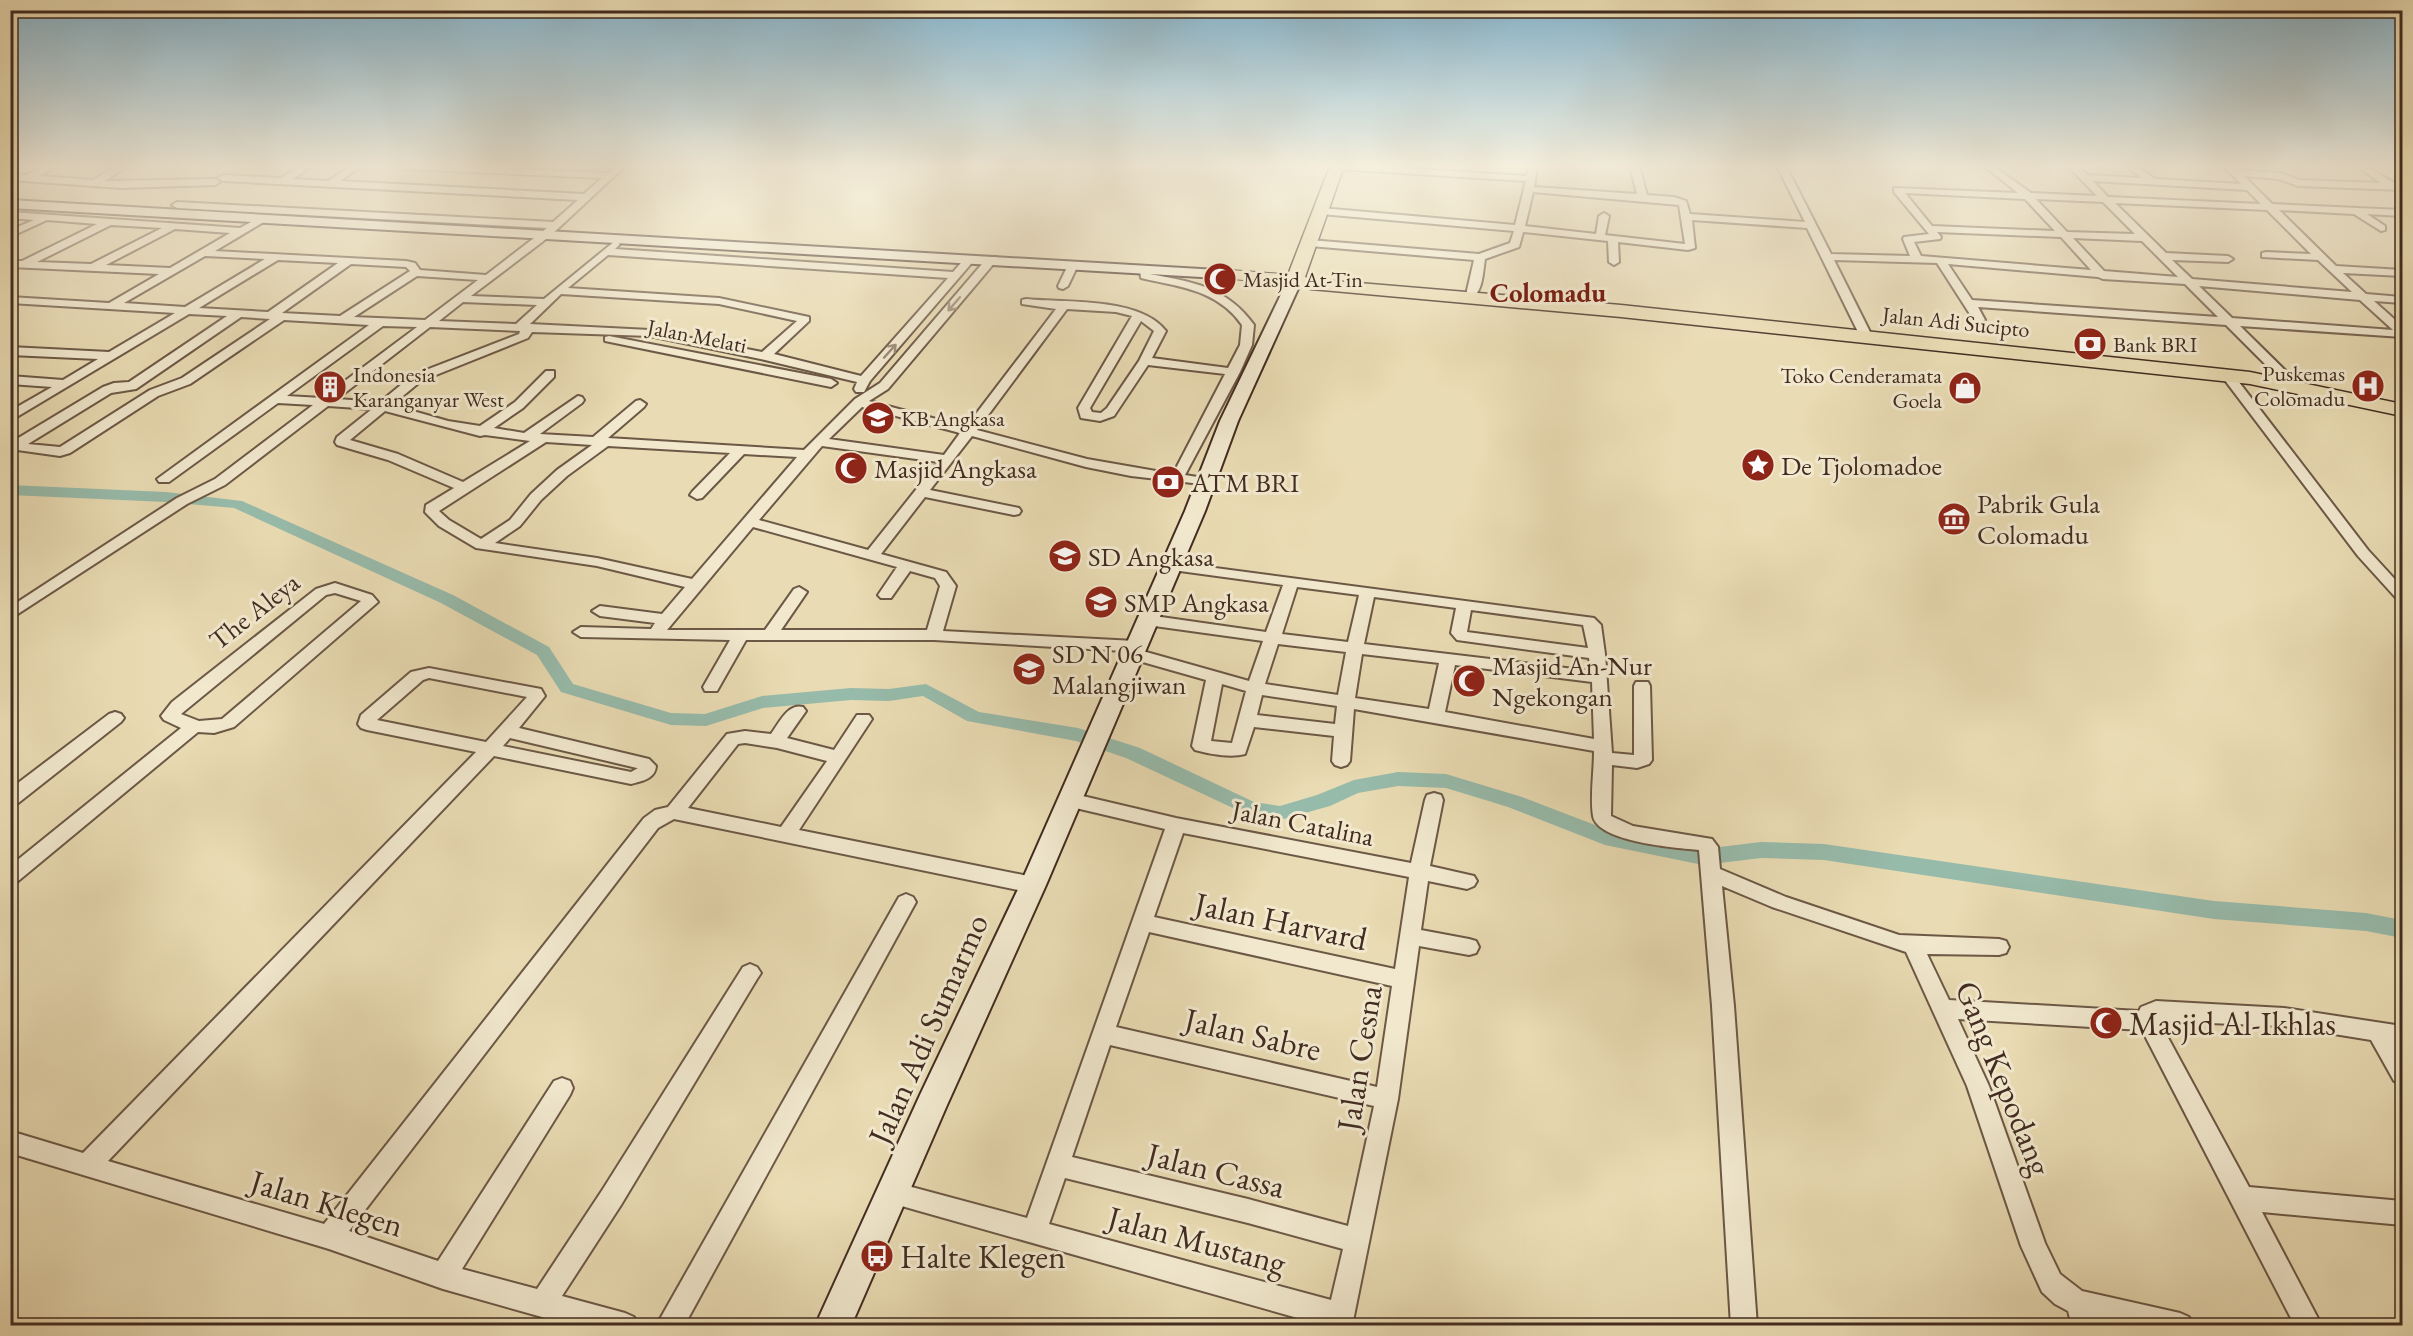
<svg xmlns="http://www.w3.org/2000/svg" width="2413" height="1336" font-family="'EB Garamond',serif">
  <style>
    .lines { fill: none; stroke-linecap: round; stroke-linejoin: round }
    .canal { fill: #97bbab; fill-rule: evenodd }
    .minor-casing { stroke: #6c5846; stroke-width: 4 }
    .secondary-casing { stroke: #422c21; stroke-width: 4 }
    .primary-casing { stroke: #422c21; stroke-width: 2 }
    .trunk-casing { stroke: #422c21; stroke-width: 3 }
    .minor { fill: #f1e8ce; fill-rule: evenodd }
    .secondary { fill: #f1e8ce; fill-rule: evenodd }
    .primary { fill: #e9dbb3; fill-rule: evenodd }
    .trunk { fill: #e9dbb3; fill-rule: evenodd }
    .oneway { stroke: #9a8a78 }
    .labels { text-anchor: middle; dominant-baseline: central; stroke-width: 6; stroke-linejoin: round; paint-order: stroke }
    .far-poi-label { font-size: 22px; fill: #422c21; stroke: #f1e8ce; text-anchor: start }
    .far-street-label { font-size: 22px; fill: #422c21; stroke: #f1e8ce }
    .far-district-label { font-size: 27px; font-weight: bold; fill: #7a1f14; stroke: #f1e8ce }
    .poi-label { font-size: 27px; fill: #422c21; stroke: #f1e8ce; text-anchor: start }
    .street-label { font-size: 27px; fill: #422c21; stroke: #f1e8ce }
    .near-street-label { font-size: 33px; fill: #422c21; stroke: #f1e8ce }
    .near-poi-label { font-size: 33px; fill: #422c21; stroke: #f1e8ce; text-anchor: start }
  </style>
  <rect width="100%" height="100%" fill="#e9dbb3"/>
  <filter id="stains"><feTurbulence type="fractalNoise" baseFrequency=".00333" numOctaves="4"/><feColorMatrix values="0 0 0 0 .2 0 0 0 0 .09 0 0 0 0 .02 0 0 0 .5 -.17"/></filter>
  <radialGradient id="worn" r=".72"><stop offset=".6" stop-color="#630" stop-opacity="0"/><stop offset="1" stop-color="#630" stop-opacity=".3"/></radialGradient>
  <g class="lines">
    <!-- canal -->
    <polygon class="canal" points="10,485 166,492 242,501 453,595 549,647 573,684 671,713 705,714 762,696 851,688 889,689 926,684 979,712 1078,728 1140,748 1254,802 1280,806 1317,795 1354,780 1398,772 1446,774 1522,797 1608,830 1703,849 1761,842 1824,844 2214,901 2366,913 2402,920 2402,938 2366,931 2214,919 1824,860 1761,858 1703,865 1605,845 1508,807 1446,788 1398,786 1358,793 1330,806 1280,820 1250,816 1126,758 1076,741 967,721 923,696 889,701 851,700 763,708 706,726 671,725 561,692 537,655 441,603 234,508 166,502 10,495"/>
    <defs>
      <g id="minor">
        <polygon points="46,166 57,166 39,176 93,180 117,166 127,166 105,181 215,179 220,182 215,185 121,188 10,180 10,174 26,175"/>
        <path d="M301,166H312L293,179L328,181L352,166H362L340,181L584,194L602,178L404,169L399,166H453L608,173L616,166H625L550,236L471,296L544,299L615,241L620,244L615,249L953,272L967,256L976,258L870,381L864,392H856L854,389L857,382L765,360L650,336L532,332L528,338L421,381L392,405L448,421L480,426L515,402L546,371H554V377L523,408L494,428L524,433L578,396L582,397L584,400L582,403L540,434L593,437L636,401L640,400L646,404L644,407L608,438L804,450L855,399L880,383L988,257H996V261L888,389L869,401L966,427L1056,309L1022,304V300L1026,299C1067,303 1140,297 1166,331L1152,358L1228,368L1240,345L1242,325C1218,290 1180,287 1141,278L1140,270L1141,268H1149L1150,274C1193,282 1227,287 1254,325L1252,345L1240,372L1185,475L1210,479L1212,482L1210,485L1131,476L1086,467L972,436L930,490L1019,508L1021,511L1019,514L1014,515L925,497L881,554L946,572L956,586L943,631L1135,641L1143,646L1139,650L1249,681L1263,641L1147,625L1139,620L1147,615L1266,632L1283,585L1165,569L1163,566L1170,562L1594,618L1601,625L1605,654L1612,753L1634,755V686L1636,682H1648L1650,686L1652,760L1649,764L1637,768L1612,765L1611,816L1633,826L1712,839L1718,847L1720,869L1786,897L1899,935L1999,939L2006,941L2009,947L2006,953L1999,955L1927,954L1949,1000L2139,1011L2141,1007L2156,1001L2284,1008L2402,1026V1044H2397L2402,1054V1084L2394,1081L2371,1040L2284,1026L2159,1021L2249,1187L2402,1201V1225L2262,1212L2322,1326H2295L2142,1030L1958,1019L1989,1086L2045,1243L2060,1274L2082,1291L2180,1313L2189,1317L2193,1326H2121L2097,1320L2098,1326H2072L2068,1311L2055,1304L2042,1292L2021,1246L1967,1086L1906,952L1772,907L1722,886L1734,1006L1757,1326H1731L1712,1006L1699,850C1677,848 1597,842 1593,816C1590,796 1594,772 1594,751L1354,709L1350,761L1347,765L1341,767L1335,765L1332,761L1334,736L1254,727L1245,754C1231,758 1209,754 1195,750L1192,746L1206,680L1125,657L1123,653L1124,651L934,640H746L717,691H705L703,687L730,640L581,637L573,632L581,627L651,629L655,623L600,616L592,611L600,606L662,614L685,587L597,566L476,548L439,526L425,512L426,505L454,488L388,460L337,445L335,442L337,437L372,409L328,406L225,485L187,504L10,619V607L177,498L215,479L313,405L278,403L169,482H159L157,479L369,325L284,320L190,384L158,396L70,453L60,456L10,449V443L103,387L114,383L129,382L227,316L189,314L10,421V411L52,387L10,384V376L63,380L98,359L10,355V347L109,352L175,313L10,303V297L109,303L159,274L10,267V261H22L97,224L47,220L10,237V230L34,220L10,218V212L240,228L264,215L269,218L267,220L215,251L406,261L415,263L420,270L486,275L547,228L177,208L172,205L177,202L553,222L578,200L223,181L218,178L223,175L281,178ZM111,225L162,228L91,264L37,262ZM175,229L230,233L170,268L106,265ZM608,255L948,278L861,376L774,354L809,321V317L719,298L568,288ZM205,256L265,259L185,307L124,303ZM278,260L338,263L268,312L199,308ZM351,264L406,267L410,271L340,316L282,313ZM417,276L478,280L425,320L354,317ZM561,294L719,304L797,321L762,352L650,330L530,324ZM463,302L537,305L516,324L439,321ZM1067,309L1116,312L1132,316L1078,408L1081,418L1100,421L1114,416L1148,365L1225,374L1173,474L1087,459L977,430ZM241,317L270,319L182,378L150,390L60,447L28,444L111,393L136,389ZM1141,321L1154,331L1139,361L1107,408L1101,413L1092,412L1090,408ZM383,326L417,327L322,398L287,396ZM430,327L520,331L519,334L413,375L380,402L337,399ZM862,407L960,433L944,455L829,439ZM385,411L480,436L485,435L530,441L463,482L398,454L350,440ZM546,442L592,445L557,470L531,494L510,520L481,539L449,520L439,511ZM608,446L730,453L692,492L690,495L697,499L702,498L744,454L797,457L692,579L597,558L495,543L520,526L541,500L567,476ZM822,446L938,462L868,550L759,520ZM753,527L897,567L878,595L881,598H891L910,571L935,578L940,586L927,630H781L807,592L799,587L794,589L765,630H667ZM1297,587L1359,595L1348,642L1282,634ZM1374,597L1456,608L1451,633L1457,640L1589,658L1591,671L1364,644ZM1471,610L1583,625L1588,648L1467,632ZM1278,644L1346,652L1338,695L1265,684ZM1362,654L1439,663L1429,709L1355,698ZM1455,665L1592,682L1594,739L1445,712ZM1222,684L1246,691L1232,743L1211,741ZM1262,695L1337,706L1335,724L1257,715Z"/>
        <path d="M1332,166H1373L1527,176L1529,166H1537L1534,187L1637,194L1630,166H1639L1647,195L1674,197L1686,201L1690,214L1805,222L1777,166H1786L1831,254L1910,256L1903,239L1904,237L1929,234L1894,192V188L2018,193L1984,166H1993L2031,193L2097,196L2068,166H2077L2087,175L2142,178L2126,166H2136L2155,179L2241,184L2223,166H2233L2238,170L2280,173L2299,180L2381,183L2357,166C2375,165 2385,183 2402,184V190L2298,186L2279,179L2244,176L2272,204L2402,210V216L2367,214L2385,226V230L2381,231L2354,214L2279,210L2336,266L2402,270V276L2343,273L2366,294L2402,297V303L2374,301L2402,326V337L2240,326L2298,383L2300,386L2298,389H2290L2226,325L1978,307L1985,320L1979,323L1975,322L1937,263L1834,260L1872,336L1866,339L1860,336L1807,228L1692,220L1695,248L1688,250L1618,242L1619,262L1614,265L1609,262L1608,241L1523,232L1519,247L1485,259C1483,271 1483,293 1471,298L1466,295L1474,260L1310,246L1305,243L1310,240L1479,254L1510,243L1514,231L1321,214L1316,211L1321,208L1515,225L1526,181L1337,169ZM2093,181L2247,190L2261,204L2108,197ZM1533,192L1679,205L1685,244L1605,235L1609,216L1604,213L1599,216L1596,234L1525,226ZM1905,193L2025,199L2055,231L1932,226ZM2036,199L2103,202L2135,234L2067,232ZM2115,203L2267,210L2311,254L2266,252L2262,253V257L2318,260L2352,292L2192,279L2172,260L2228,262L2233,259L2228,256L2166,253ZM1937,232L2061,237L2091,270L1921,256L1914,242L1940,239L1941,237ZM2073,238L2142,241L2178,277L2104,271ZM1948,264L2098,277L2103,279L2185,284L2218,317L1972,300ZM2199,286L2360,300L2393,330L2232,318Z"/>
        <polygon points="1073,262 1078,265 1068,286 1063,289 1059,288 1058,286 1068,265"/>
        <polygon points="609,336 831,379 837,383 831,387 605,341 605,337"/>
        <polygon points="2228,372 2232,373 2368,550 2402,587 2402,601 2397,599 2358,556 2224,379 2222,376"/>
        <path d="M335,583L372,595L378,602L234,727L214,733L198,732L17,882L10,884V866L181,728L164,720L161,716L172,702L316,589ZM335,593L361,601L222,719L199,721L181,714L326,595Z"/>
        <path d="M429,668L541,689L545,696L519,728L649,759L656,766C655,779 642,781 631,784L494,756L108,1161L324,1224L644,818L655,810L668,807L727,734L745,731L771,734C779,723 788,703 803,707L806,711L787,738L834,750L857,715H869L872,719L799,830L1033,877L1040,880L1043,885L1040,890L1033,893L674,819L658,828L349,1231L438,1261L554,1081L562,1078L570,1081L573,1088L570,1095L462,1269L537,1289L603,1189L743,967L750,964L757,967L761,973L757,979L621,1205L562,1296L625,1313L634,1317L638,1326H576L542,1317L443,1289L329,1249L10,1153V1131L83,1153L476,752L367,730L361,728L358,724L361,715L411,672ZM429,678L527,697L486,742L377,720L423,680ZM510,738L637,768H638L631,772L503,746ZM745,743L777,748L827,761L781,827L688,808L738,744Z"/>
        <polygon points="115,712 121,714 124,718 121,722 17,804 10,805 10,789 109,714"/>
        <path d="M1070,793L1176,818L1411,863L1425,800L1427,795L1434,793L1441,795L1443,800L1430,866L1474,876L1477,881L1474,886L1467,889L1428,881L1421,930L1469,939L1476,941L1479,947L1476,953L1469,955L1419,946L1398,1099L1352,1326H1326L884,1201L881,1193L884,1185L893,1182L1027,1218L1165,829L1063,805L1061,800L1063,795ZM1183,833L1409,877L1395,969L1154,917ZM1149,932L1392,986L1377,1087L1116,1027ZM1110,1045L1374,1106L1348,1226L1248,1199L1072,1157ZM1065,1178L1248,1223L1343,1249L1331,1300L1049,1224Z"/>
        <polygon points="906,894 913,897 916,902 684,1326 656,1326 899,897"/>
      </g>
      <g id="secondary">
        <polygon points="10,200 1218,270 1225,274 1218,278 10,208"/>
        <polygon points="1295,276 1302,280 1238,421 1205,511 1046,885 947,1105 851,1326 815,1326 920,1095 1020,885 1185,511 1220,421 1288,280"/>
      </g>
      <polygon id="primary" points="1218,269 1295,275 1303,280 1295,285 1212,277 1210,274"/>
      <polygon id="trunk" points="1330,166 1344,166 1305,277 1311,279 1621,305 2250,372 2402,404 2402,416 2250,384 1621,317 1311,289 1289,284 1286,280"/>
    </defs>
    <!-- minor casing -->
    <use href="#minor" class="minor-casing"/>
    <!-- secondary casing -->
    <use href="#secondary" class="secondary-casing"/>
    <!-- primary casing -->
    <use href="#primary" class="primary-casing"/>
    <!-- trunk casing -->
    <use href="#trunk" class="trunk-casing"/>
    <!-- minor -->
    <use href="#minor" class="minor"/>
    <!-- secondary -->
    <use href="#secondary" class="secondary"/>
    <!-- primary -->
    <use href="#primary" class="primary"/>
    <!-- trunk -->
    <use href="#trunk" class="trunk"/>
  </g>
  <!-- one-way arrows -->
  <defs><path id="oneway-shaft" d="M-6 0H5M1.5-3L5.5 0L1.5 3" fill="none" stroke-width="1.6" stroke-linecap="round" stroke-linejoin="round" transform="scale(1.5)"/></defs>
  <g class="oneway">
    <use href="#oneway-shaft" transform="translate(954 304) rotate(131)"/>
    <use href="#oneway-shaft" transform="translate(890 351) rotate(-48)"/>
  </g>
  <!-- sky -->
  <linearGradient id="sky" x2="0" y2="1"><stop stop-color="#87b7d0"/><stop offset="0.47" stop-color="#f5efdd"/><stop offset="1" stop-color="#f5efdd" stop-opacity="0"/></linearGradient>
  <rect width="2413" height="353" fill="url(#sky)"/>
  <!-- icons -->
  <defs>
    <symbol id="mosque-disc" viewBox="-11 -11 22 22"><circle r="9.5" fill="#8f2418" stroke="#f1e8ce"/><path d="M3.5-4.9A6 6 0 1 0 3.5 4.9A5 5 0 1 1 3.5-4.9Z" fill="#fff"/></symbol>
    <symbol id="bank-disc" viewBox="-11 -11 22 22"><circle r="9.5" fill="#8f2418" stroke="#f1e8ce"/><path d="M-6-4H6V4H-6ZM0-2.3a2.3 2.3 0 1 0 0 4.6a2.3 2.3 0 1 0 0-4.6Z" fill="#fff"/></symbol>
    <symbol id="hospital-disc" viewBox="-11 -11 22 22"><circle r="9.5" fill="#8f2418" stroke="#f1e8ce"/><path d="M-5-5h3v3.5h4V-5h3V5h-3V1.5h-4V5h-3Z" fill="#fff"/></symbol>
    <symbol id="building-disc" viewBox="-11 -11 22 22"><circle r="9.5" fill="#8f2418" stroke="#f1e8ce"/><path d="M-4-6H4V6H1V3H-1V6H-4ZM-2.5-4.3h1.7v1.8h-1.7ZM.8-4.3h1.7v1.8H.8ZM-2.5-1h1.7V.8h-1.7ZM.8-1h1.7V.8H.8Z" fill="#fff"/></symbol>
    <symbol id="shop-disc" viewBox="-11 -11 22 22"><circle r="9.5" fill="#8f2418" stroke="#f1e8ce"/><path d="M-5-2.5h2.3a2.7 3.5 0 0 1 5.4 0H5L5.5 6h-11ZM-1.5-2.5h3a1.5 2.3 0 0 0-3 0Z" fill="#fff"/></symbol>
    <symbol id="school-disc" viewBox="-11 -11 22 22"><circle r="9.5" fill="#8f2418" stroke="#f1e8ce"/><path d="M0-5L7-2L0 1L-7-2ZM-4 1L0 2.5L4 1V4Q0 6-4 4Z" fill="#fff"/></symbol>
    <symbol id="sight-disc" viewBox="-11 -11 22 22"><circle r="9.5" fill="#8f2418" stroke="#f1e8ce"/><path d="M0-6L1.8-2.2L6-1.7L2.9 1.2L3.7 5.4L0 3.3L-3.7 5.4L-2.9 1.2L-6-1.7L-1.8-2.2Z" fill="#fff"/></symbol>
    <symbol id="museum-disc" viewBox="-11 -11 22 22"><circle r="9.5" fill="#8f2418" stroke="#f1e8ce"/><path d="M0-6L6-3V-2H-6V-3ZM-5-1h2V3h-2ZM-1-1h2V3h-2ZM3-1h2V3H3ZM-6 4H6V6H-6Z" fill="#fff"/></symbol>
    <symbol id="bus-disc" viewBox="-11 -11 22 22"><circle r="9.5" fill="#8f2418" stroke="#f1e8ce"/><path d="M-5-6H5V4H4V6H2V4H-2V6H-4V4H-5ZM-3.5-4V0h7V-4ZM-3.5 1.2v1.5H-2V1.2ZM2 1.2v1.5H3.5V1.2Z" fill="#fff"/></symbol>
  </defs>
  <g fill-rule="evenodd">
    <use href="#mosque-disc" x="1201" y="260" width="38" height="38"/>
    <use href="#bank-disc" x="2071" y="325" width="38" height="38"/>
    <use href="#hospital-disc" x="2349" y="367" width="38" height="38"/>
    <use href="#building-disc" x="311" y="368" width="38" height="38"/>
    <use href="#shop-disc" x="1946" y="369" width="38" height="38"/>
    <use href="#school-disc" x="859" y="399" width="38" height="38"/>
    <use href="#sight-disc" x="1739" y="446" width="38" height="38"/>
    <use href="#mosque-disc" x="832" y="449" width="38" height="38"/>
    <use href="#bank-disc" x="1149" y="463" width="38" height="38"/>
    <use href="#museum-disc" x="1935" y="500" width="38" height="38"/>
    <use href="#school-disc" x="1046" y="537" width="38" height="38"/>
    <use href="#school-disc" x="1082" y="583" width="38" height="38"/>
    <use href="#school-disc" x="1010" y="650" width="38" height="38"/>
    <use href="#mosque-disc" x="1450" y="662" width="38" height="38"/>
    <use href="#mosque-disc" x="2087" y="1004" width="38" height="38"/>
    <use href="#bus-disc" x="858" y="1237" width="38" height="38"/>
  </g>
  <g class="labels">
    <!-- far-poi labels -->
    <g class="far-poi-label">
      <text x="1243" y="279">Masjid At-Tin</text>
      <text x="2113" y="344">Bank BRI</text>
      <text x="2345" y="373" text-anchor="end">Puskemas<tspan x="2345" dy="25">Colomadu</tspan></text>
      <text x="353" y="374">Indonesia<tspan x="353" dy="25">Karanganyar West</tspan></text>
      <text x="1942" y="375" text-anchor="end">Toko Cenderamata<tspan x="1942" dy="25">Goela</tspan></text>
      <text x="901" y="418">KB Angkasa</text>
    </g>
    <!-- far-street labels -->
    <g class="far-street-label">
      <text transform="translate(1956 322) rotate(6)">Jalan Adi Sucipto</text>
      <text transform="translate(697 336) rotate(11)">Jalan Melati</text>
    </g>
    <!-- far-district labels -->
    <g class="far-district-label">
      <text x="1548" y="292">Colomadu</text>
    </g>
    <!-- poi labels -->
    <g class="poi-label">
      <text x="1781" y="465">De Tjolomadoe</text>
      <text x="874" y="468">Masjid Angkasa</text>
      <text x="1191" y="482">ATM BRI</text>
      <text x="1977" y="503">Pabrik Gula<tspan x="1977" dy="31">Colomadu</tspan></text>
      <text x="1088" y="556">SD Angkasa</text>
      <text x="1124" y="602">SMP Angkasa</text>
      <text x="1052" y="653">SD N 06<tspan x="1052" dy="31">Malangjiwan</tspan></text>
      <text x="1492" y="665">Masjid An-Nur<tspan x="1492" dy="31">Ngekongan</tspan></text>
    </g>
    <!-- street labels -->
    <g class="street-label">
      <text transform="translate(254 611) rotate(-38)">The Aleya</text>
      <text transform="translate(1303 823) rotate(11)">Jalan Catalina</text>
    </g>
    <!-- near-street labels -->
    <g class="near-street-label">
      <text transform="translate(1281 921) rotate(12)">Jalan Harvard</text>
      <text transform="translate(928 1029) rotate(-66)">Jalan Adi Sumarmo</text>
      <text transform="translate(1253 1034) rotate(13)">Jalan Sabre</text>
      <text transform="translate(1359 1058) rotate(-81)">Jalan Cesna</text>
      <text transform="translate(2004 1078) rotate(68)">Gang Kepodang</text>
      <text transform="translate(1216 1170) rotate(14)">Jalan Cassa</text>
      <text transform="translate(327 1203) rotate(17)">Jalan Klegen</text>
      <text transform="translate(1197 1240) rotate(15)">Jalan Mustang</text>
    </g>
    <!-- near-poi labels -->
    <g class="near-poi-label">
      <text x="2129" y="1023">Masjid Al-Ikhlas</text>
      <text x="900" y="1256">Halte Klegen</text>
    </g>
  </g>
  <!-- margin -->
  <rect width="2413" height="1336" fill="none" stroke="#e9dbb3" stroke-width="36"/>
  <rect x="12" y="12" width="2389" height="1312" fill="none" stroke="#422c21" stroke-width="3"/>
  <rect x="18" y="18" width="2377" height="1300" fill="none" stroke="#422c21" stroke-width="1.5"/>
  <rect width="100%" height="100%" filter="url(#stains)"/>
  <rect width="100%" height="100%" fill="url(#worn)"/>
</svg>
